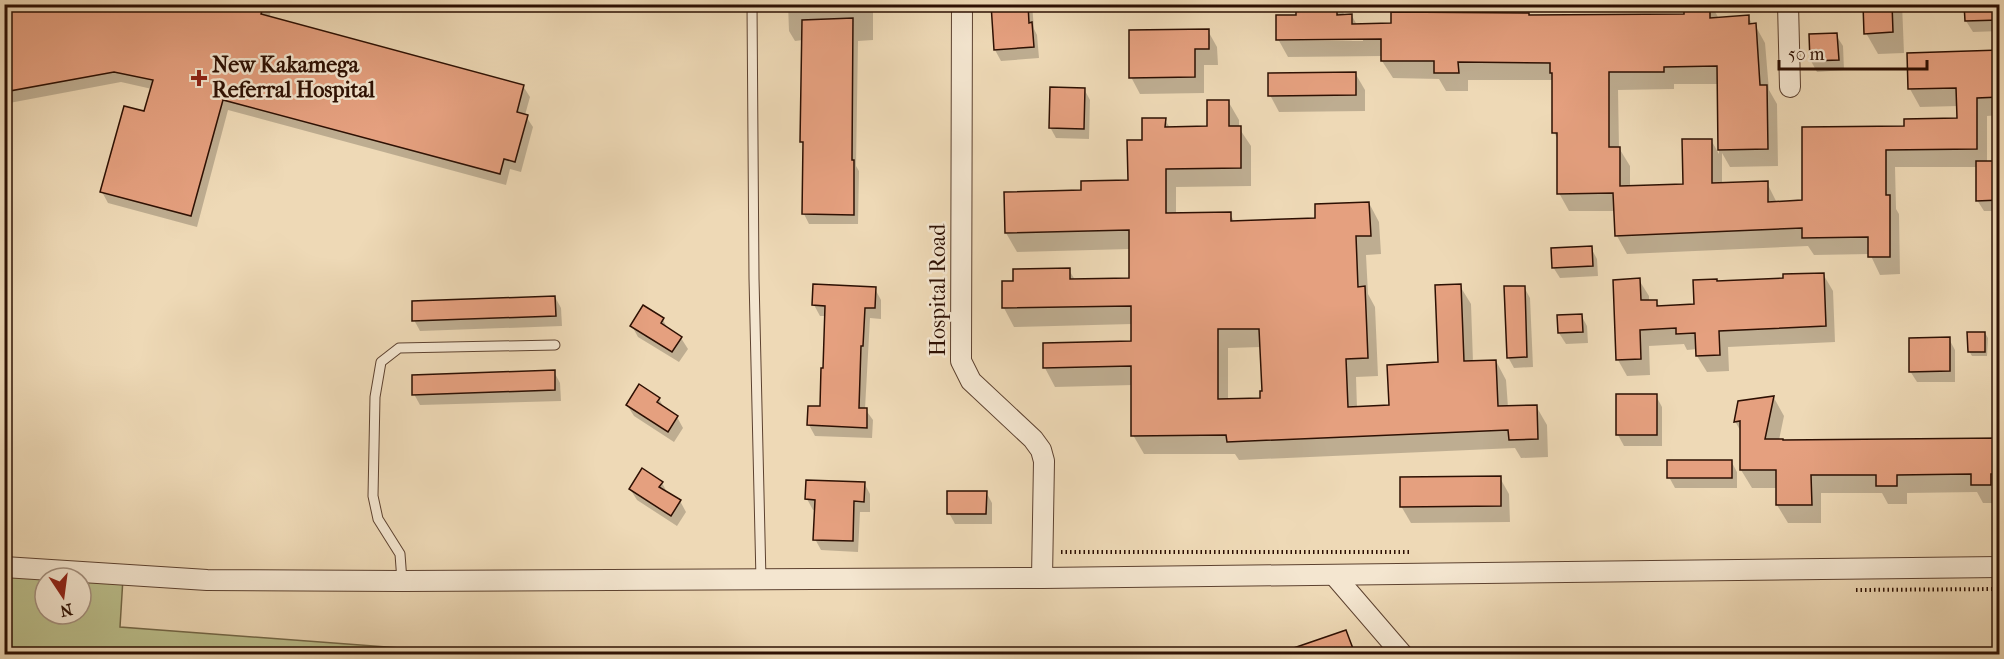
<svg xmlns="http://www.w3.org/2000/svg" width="2004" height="659" font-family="'IM FELL French Canon',serif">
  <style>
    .green { fill: #bbbf8c; stroke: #746848; stroke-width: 1.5; fill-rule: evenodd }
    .shadow { fill: #0003; fill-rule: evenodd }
    .building { fill: #e5a07f; stroke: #2d1003; stroke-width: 1.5; fill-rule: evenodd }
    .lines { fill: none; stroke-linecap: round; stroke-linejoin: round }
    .lane-casing { stroke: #5d4230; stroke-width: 11 }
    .street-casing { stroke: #5d4230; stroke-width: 22 }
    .path { stroke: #2d1003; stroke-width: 4; stroke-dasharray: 1.5 3; stroke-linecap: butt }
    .lane { stroke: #f4e6d0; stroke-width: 9 }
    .street { stroke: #f4e6d0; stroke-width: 20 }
    .poi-dot { fill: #8f2418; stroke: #f4e6d0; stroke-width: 2 }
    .labels { text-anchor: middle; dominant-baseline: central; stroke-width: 5; stroke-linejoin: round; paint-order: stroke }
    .poi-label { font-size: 22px; font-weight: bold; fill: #2d1003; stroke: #f4e6d0; text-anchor: start }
    .street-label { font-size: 22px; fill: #2d1003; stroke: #f4e6d0 }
  </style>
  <rect width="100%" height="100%" fill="#eed9b6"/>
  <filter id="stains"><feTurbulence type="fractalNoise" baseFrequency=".00333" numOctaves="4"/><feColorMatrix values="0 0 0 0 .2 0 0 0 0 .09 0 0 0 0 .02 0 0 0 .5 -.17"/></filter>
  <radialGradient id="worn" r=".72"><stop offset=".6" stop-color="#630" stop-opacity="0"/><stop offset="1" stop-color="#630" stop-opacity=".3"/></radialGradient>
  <!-- green -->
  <path class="green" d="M4,566L123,578L120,627L440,651L457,654H5ZM45,578H81V614H45Z"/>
  <!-- shadow -->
  <g class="shadow">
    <polygon points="4,4 273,4 269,18 523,86 530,97 525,115 533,127 521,172 510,169 506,185 228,110 197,227 108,203 102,192 145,113 152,89 121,82 4,104"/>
    <polygon points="788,4 873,4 873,40 858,41 856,166 859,171 858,224 809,224 804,214 804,146 802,142 803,40 795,41 789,31"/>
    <polygon points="993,4 1032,4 1034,29 1037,35 1039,58 1001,61 995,50"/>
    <path d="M1298,4H1339L1345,16H1352L1357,25L1529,17L1686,16V4H1711L1719,19L1748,17L1753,25H1755L1765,43L1769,90L1777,104L1778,166L1730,167L1722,153V184L1767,183L1777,203L1803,201L1906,127L1959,120L1958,106L1920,107L1910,89L2000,52V115L1987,116V162H2000V211H1984L1977,200V167H1895L1896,209L1899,214L1900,274L1880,275L1870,254L1814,255L1808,246L1627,254L1617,236L1616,211H1569L1559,193L1558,140L1554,132V80H1468V91H1446L1439,79L1393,78L1382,61V56L1288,57L1278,39L1298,16ZM1280,38H1363V41H1280ZM1674,84H1719V154L1711,140L1684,185L1630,187V166L1619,148L1618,90L1674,89Z"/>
    <polygon points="1865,4 1902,4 1904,53 1878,54 1866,33"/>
    <polygon points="2000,4 2000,31 1973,32 1966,21"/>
    <polygon points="1208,31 1217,47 1218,65 1204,65 1204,93 1140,94 1131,77"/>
    <polygon points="1836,35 1843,46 1844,70 1817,72 1811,61"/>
    <polygon points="1355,73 1365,90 1365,111 1279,112 1270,95"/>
    <polygon points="1084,89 1090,100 1089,139 1056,138 1050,127"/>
    <path d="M1228,101L1239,120V128L1251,146V186L1176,187V214H1230L1235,223L1317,219L1369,203L1379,222L1381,254L1366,255L1368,294L1375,307L1378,376L1356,377L1357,408L1391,407L1439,364L1460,286L1471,304L1473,362L1496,361L1506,380L1508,407L1536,406L1547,425L1548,457L1521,458L1515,448L1239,460L1235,454H1144L1133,435V385L1055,387L1045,368L1132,343V324L1014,327L1004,308L1003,283H1015L1069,270L1075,280L1130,279V249L1017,252L1006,233L1082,192L1129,182L1144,141L1165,120L1170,128H1208ZM1261,347L1263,392L1261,399L1228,400V348Z"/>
    <polygon points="1591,248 1597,259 1598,276 1560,278 1553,267"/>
    <polygon points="1823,274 1833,291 1835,342 1728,347 1729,371 1707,372 1697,356 1697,349 1687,350 1684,344 1649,346 1650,375 1627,376 1618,360 1639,280 1649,296 1649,301 1656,301 1660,307 1695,305 1717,282 1784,279"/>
    <polygon points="1524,287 1530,298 1533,367 1514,368 1508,357"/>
    <polygon points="875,289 881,300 881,319 870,318 865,409 873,420 872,438 815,436 809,425 809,407 821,408 826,316 820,316 814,305"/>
    <polygon points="555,297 561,308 562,326 420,331 414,320"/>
    <polygon points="1581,315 1587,326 1588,343 1566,344 1559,333"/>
    <polygon points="663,320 669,331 681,338 688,349 679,362 638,337 632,326"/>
    <polygon points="1985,333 1988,338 1987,356 1972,356 1969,351"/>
    <polygon points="1949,339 1955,350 1955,382 1917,382 1910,371"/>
    <polygon points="554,372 560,383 561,401 420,405 414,394"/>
    <polygon points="1618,396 1656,396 1662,407 1662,446 1624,446 1618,435"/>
    <polygon points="1774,398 1784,416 1779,440 2000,440 2000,503 1983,503 1977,492 1907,493 1907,504 1888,504 1882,493 1821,493 1821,523 1788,523 1777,505 1777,488 1752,488 1741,470 1741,432 1735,421"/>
    <polygon points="659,399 665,409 677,417 683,428 674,442 634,416 627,405"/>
    <polygon points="1731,461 1737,472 1737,488 1675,488 1669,477"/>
    <polygon points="1500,478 1509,494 1510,522 1411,523 1401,506"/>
    <polygon points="662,483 668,494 680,501 686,512 677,526 637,500 630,489"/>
    <polygon points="864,483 870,494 870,512 860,512 858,552 821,550 815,539 816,510 813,510 807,499"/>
    <polygon points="986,492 992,503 992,524 955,524 949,513"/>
    <polygon points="1345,631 1357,654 1297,654 1295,649"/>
  </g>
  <!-- building -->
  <g class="building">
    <polygon points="4,4 264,4 261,14 524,85 517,112 528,115 515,162 504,159 500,174 223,100 191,216 100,192 124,106 144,111 153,80 114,72 4,92"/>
    <polygon points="991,4 1028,4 1029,23 1032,22 1034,47 994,50"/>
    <polygon points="1296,4 1337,4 1337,15 1352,14 1352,24 1391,23 1391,12 1529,13 1529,15 1684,14 1684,4 1710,4 1710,18 1749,15 1749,24 1756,23 1760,85 1767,85 1768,149 1718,150 1717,66 1664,67 1664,72 1609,72 1609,147 1620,147 1620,186 1683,184 1682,139 1712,139 1712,183 1768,181 1768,202 1802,200 1802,127 1904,126 1904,119 1957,118 1956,88 1908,89 1907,53 2000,50 2000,97 1977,98 1977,149 1886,150 1886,195 1890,195 1890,257 1868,257 1868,237 1802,238 1802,228 1615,236 1613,193 1557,194 1557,133 1552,133 1552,73 1550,73 1550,63 1458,62 1459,73 1434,73 1434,61 1381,61 1381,39 1276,40 1276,15 1296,15"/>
    <polygon points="1863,4 1892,4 1893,32 1864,34"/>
    <polygon points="1964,4 2000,4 2000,20 1965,21"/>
    <polygon points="853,18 852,160 854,160 854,215 802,214 803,142 800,142 802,20"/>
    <polygon points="1209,29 1209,49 1195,49 1195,77 1129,78 1129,30"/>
    <polygon points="1837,33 1839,60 1810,61 1809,34"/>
    <polygon points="1356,72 1356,95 1268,96 1268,73"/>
    <polygon points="1050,87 1085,88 1084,129 1049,128"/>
    <path d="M1207,100H1229V126H1241V168L1166,169V213L1231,212V221L1315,218V204L1369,202L1371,236H1356L1358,287L1365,286L1368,358L1346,359L1348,407L1389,405L1387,365L1438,362L1435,285L1461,284L1464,361L1496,360L1498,406L1537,405L1538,439L1509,440L1508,430L1227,442L1226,435L1131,436V366L1043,368V343L1131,341V306L1002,308V281H1013V269L1070,268V279L1129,278V230L1005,233L1004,192L1081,190V181L1128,180L1127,140H1142V118H1166L1165,127L1207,126ZM1218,329H1259L1262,391H1260V398L1218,399Z"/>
    <polygon points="1976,161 2000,161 2000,200 1976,201"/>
    <polygon points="1592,246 1593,266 1552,268 1551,248"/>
    <polygon points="1824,273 1826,326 1719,331 1720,355 1696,356 1695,333 1676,334 1676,328 1640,330 1641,359 1616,360 1613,280 1640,278 1641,300 1657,300 1657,306 1694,304 1693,280 1717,279 1717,281 1783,278 1783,274"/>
    <polygon points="813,284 876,287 875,308 865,308 863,346 861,346 859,408 867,408 867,428 807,425 808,406 820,406 821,368 823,368 825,306 812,305"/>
    <polygon points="1504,286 1525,286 1527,357 1507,358"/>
    <polygon points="555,296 556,316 412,321 412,301"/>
    <polygon points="643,305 664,318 661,323 682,337 672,352 630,326"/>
    <polygon points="1582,314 1583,332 1558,333 1557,315"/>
    <polygon points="1967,332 1985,332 1985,352 1968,352"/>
    <polygon points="1950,337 1950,371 1909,372 1909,338"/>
    <polygon points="555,370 555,390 412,395 412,375"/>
    <polygon points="639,384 660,398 657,402 678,416 668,432 626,405"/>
    <rect x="1616" y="394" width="41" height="41"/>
    <polygon points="1774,396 1765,439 1783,439 1783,440 2000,438 2000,474 1991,474 1991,485 1971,485 1971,474 1897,475 1897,486 1876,486 1876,475 1811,475 1812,505 1776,505 1776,470 1740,470 1740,421 1734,422 1738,401"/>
    <rect x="1667" y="460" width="65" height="18"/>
    <polygon points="642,468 663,482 659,487 681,500 671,516 629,489"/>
    <polygon points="1501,476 1501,506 1400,507 1400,477"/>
    <polygon points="806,480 865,482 864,502 854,501 853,541 813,540 815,500 805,499"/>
    <polygon points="947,491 987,491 986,514 947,514"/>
    <polygon points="1346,630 1355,654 1283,654 1282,652"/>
  </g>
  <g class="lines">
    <defs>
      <g id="lane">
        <polyline points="752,4 754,278 761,580"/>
        <polyline points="402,581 400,554 378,519 373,496 375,397 381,362 399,348 555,345"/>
      </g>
      <g id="street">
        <polyline points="962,4 961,361 971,381 1033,439 1041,450 1044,461 1042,578"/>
        <polyline points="1788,4 1790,87"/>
        <polyline points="4,567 207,580 402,581 1042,578 2000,567"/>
        <polyline points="1334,575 1402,654"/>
      </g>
    </defs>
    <!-- lane casing -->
    <use href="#lane" class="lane-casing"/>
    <!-- street casing -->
    <use href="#street" class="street-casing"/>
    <!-- path -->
    <g class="path">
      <polyline points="1061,552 1411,552"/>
      <polyline points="1856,590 2000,589"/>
    </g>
    <!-- lane -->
    <use href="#lane" class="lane"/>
    <!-- street -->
    <use href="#street" class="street"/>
  </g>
  <!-- markers -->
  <path class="poi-dot" d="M196 69h6v6h6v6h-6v6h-6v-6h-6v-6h6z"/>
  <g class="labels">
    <!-- poi labels -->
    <g class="poi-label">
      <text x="212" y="65">New Kakamega<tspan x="212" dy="25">Referral Hospital</tspan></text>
    </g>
    <!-- street labels -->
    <g class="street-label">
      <text transform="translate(938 290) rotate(-90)">Hospital Road</text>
    </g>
  </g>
  <!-- margin -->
  <rect width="2004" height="659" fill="none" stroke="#eed9b6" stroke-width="24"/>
  <rect x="6" y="6" width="1992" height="647" fill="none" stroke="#2d1003" stroke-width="3"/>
  <rect x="12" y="12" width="1980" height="635" fill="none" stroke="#2d1003" stroke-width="1.5"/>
  <!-- north arrow -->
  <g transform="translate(63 596) rotate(167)"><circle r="28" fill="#f4e6d0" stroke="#a4907e" stroke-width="1.5"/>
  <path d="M0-4.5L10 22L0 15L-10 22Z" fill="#8f2418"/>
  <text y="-9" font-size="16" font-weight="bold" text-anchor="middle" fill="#2d1003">N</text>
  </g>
  <!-- scale -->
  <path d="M1779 60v9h148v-9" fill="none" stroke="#2d1003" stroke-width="3"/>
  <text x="1788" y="60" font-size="18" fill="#2d1003" stroke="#f4e6d0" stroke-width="4.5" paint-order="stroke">50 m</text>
  <rect width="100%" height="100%" filter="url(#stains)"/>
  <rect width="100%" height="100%" fill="url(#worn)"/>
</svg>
